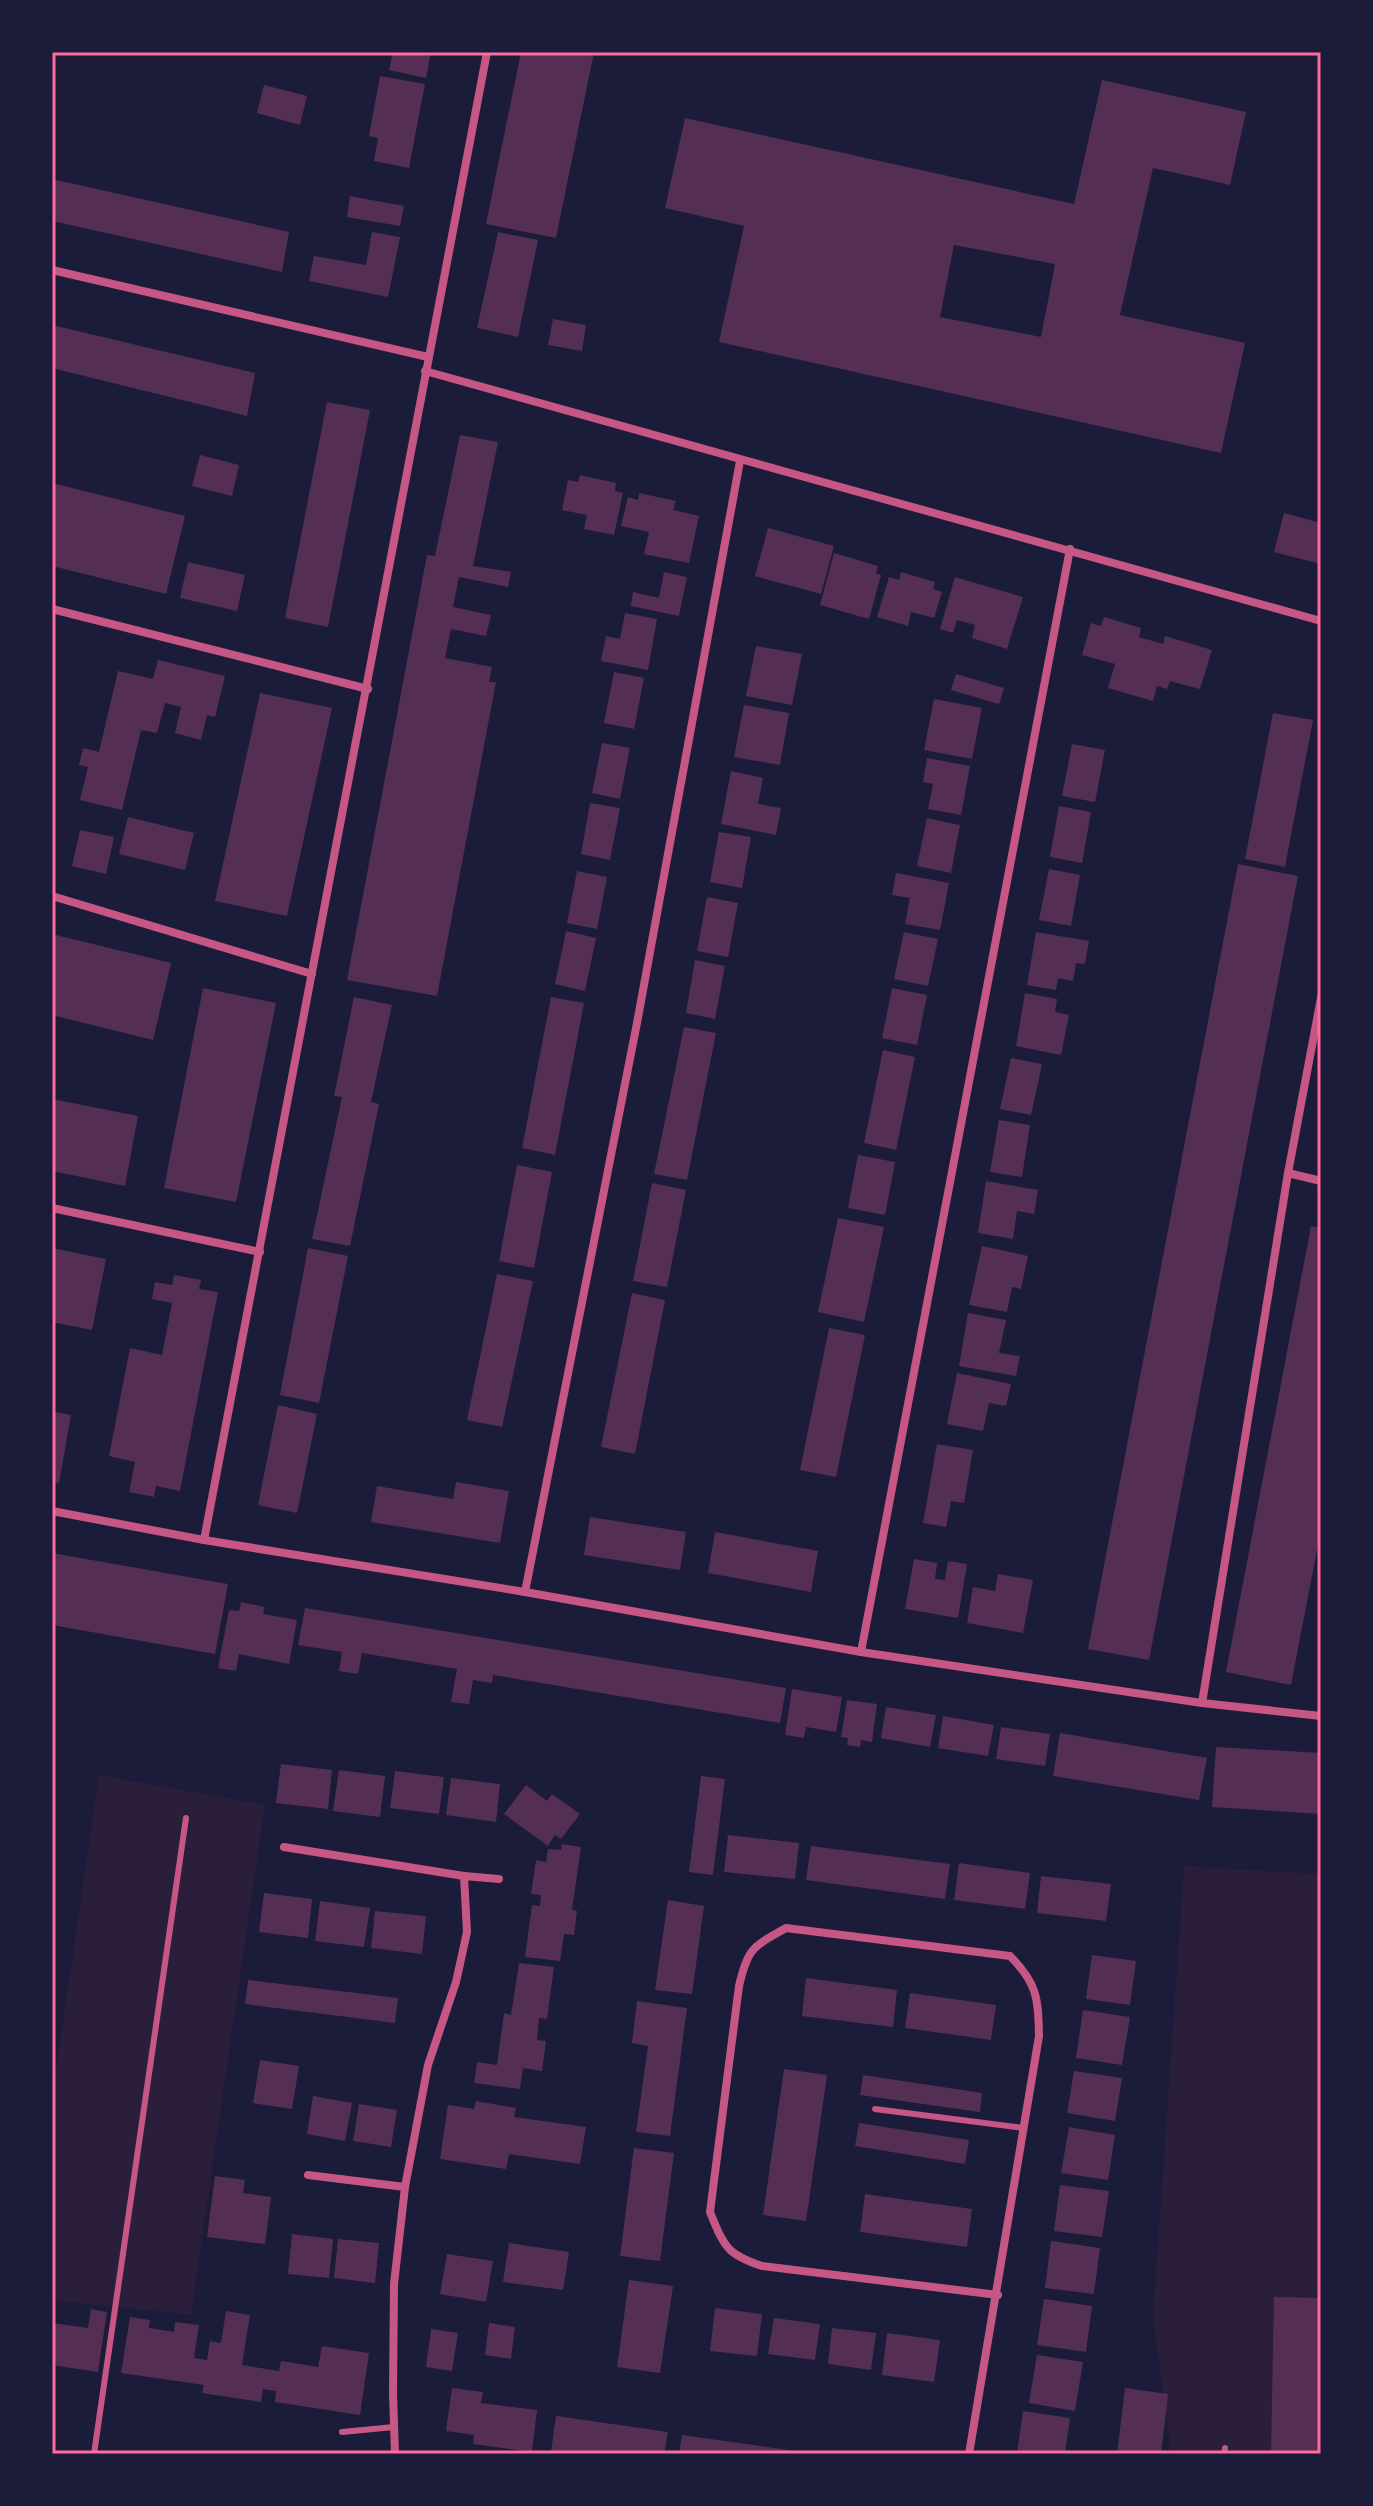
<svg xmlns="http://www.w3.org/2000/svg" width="1373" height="2506" font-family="Barlow,sans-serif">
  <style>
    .green { fill: #2a1e3b }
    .building { fill: #542f53; fill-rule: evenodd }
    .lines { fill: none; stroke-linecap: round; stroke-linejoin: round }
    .service { stroke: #c65784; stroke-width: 6 }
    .minor { stroke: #c65784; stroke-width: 8 }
    .neatline { fill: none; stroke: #ff6b9d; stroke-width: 3 }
  </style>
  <rect width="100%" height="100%" fill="#1b1b3a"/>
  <!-- green -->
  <g class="green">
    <polygon points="99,1775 265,1805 191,2315 52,2300 52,2097"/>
    <polygon points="1184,1866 1321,1874 1321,2454 1171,2454 1153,2316"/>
  </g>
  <!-- building -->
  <g class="building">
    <polygon points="393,52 431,52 426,78 389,70"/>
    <polygon points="521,52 594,52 556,238 486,224"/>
    <polygon points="380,76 425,84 409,168 374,161 378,138 369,136"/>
    <path d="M1102,80L1246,112L1230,185L1153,168L1120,315L1245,343L1221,453L719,342L744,226L665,208L685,118L1074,204ZM954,245L1055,264L1041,337L940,317Z"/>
    <polygon points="264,85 307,96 300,125 257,113"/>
    <polygon points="52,179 289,232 282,272 52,221"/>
    <polygon points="350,196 404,206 400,226 347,217"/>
    <polygon points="372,232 400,237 388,297 309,281 314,256 366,265"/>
    <polygon points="498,232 538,240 518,337 477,328"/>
    <polygon points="553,319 586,325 582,351 548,345"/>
    <polygon points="52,325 255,373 247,416 52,368"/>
    <polygon points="327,402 370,410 328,627 285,618"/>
    <polygon points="460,435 498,442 473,566 511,572 508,587 459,577 453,607 491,615 486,636 451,629 445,658 492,667 489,682 496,682 437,996 347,980 427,555 435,556"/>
    <polygon points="200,455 239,465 232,496 192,486"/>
    <polygon points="580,475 616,483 615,491 623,493 614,535 584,529 587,515 562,510 568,480 578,482"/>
    <polygon points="52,483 185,516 166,594 52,566"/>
    <polygon points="639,493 676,501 673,510 699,516 689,563 644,554 649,532 621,526 628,497 638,500"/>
    <polygon points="1284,513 1321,523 1321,564 1274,552"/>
    <polygon points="768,528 834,546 821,594 755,576"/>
    <polygon points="834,553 878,566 876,573 881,575 869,619 820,605"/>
    <polygon points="188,562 245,575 237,611 180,598"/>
    <polygon points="664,572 687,577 679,616 631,606 633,592 659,598"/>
    <polygon points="901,572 935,582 933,589 942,592 934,618 911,612 908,626 877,617 889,577 899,580"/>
    <polygon points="955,577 1023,597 1007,649 972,638 975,625 957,620 953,633 940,629"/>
    <polygon points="625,613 657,619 648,670 601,661 606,636 620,639"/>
    <polygon points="1104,617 1141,628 1139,637 1163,644 1165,636 1212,650 1200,689 1170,681 1167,689 1157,686 1153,701 1108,688 1115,664 1082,655 1091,623 1101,626"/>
    <polygon points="756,646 802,654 792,705 746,696"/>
    <polygon points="158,660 225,676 215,717 207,715 201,740 175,733 181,707 165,703 157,733 141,730 122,810 80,800 88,767 79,765 83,748 99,752 118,671 153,679"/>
    <polygon points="614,672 644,678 634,729 604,723"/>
    <polygon points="956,674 1004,688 999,704 951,690"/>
    <polygon points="260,693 332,708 287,916 215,901"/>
    <polygon points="934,699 982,708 972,759 924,750"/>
    <polygon points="744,705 789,713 780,765 734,757"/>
    <polygon points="1273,713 1313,720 1285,867 1245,859"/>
    <polygon points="602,743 630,748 620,799 592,793"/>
    <polygon points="1072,744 1105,750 1095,802 1062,796"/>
    <polygon points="927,758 970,766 961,815 928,809 933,784 923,782"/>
    <polygon points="731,771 763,778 758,804 781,808 776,835 721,824"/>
    <polygon points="590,803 620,808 610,860 581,854"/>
    <polygon points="1059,806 1091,812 1082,863 1050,857"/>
    <polygon points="128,817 194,833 185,870 119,854"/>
    <polygon points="927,818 960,825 951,873 917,866"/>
    <polygon points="80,830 114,837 106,874 72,866"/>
    <polygon points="719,832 751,837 742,888 710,882"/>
    <polygon points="1238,864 1298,876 1149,1660 1088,1649"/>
    <polygon points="1049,869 1080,875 1071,926 1039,920"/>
    <polygon points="577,871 607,877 597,929 567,923"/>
    <polygon points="896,873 949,883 940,930 905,924 910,898 892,895"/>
    <polygon points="707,897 738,903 728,957 697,951"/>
    <polygon points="566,931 596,938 585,991 555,984"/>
    <polygon points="904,932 938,939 928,986 894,979"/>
    <polygon points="1036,932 1089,941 1085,964 1076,963 1073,981 1058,978 1056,990 1027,985"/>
    <polygon points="52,934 171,963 153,1040 52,1015"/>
    <polygon points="695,960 725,966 715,1019 686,1013"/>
    <polygon points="203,988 276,1003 236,1202 164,1188"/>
    <polygon points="892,988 927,995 917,1045 882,1038"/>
    <polygon points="1025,993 1057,999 1055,1012 1069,1015 1061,1055 1016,1046"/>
    <polygon points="354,997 392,1005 371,1102 379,1104 350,1246 312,1239 342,1097 334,1096"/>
    <polygon points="551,997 584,1003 555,1155 522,1148"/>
    <polygon points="684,1027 716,1033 687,1180 654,1174"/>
    <polygon points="883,1050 915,1057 896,1150 864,1143"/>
    <polygon points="1011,1058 1042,1064 1031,1115 1000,1109"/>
    <polygon points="52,1099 138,1116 125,1186 52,1171"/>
    <polygon points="999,1120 1030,1125 1022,1177 990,1172"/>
    <polygon points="858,1155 895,1162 885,1215 848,1208"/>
    <polygon points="517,1165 552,1172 534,1268 499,1261"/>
    <polygon points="986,1181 1038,1190 1034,1214 1017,1211 1013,1239 978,1233"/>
    <polygon points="652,1183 686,1190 667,1287 633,1281"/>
    <polygon points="838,1218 884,1227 864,1322 818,1312"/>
    <polygon points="1311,1226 1321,1228 1321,1529 1291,1685 1226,1672"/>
    <polygon points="982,1246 1028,1256 1021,1289 1012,1287 1007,1312 969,1305"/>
    <polygon points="52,1248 106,1259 92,1330 52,1322"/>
    <polygon points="308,1248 348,1256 319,1403 280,1395"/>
    <polygon points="497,1274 533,1281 502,1427 467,1420"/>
    <polygon points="174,1275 201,1280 199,1289 218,1292 180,1491 156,1486 154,1497 129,1492 135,1462 109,1456 130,1348 162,1355 172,1303 152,1299 155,1282 172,1285"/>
    <polygon points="632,1293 665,1300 635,1454 601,1447"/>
    <polygon points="968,1313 1006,1320 999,1353 1020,1356 1016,1376 959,1366"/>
    <polygon points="829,1328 865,1335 836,1477 800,1470"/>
    <polygon points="957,1373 1011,1384 1006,1406 989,1403 983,1431 947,1424"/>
    <polygon points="278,1405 317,1414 297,1513 258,1505"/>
    <polygon points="52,1411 71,1415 59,1483 52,1482"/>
    <polygon points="937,1444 973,1450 964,1503 951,1501 946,1527 923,1523"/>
    <polygon points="456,1482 509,1491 500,1543 371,1522 377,1486 453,1499"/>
    <polygon points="590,1517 686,1532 680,1570 584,1555"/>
    <polygon points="715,1532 818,1551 811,1592 708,1573"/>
    <polygon points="52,1553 228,1584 215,1654 52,1625"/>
    <polygon points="914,1559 937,1563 935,1579 945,1580 948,1561 967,1564 958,1618 905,1609"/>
    <polygon points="998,1574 1033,1580 1023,1633 967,1623 973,1587 995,1591"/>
    <polygon points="241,1602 265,1607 263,1614 297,1620 289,1664 239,1654 236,1671 218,1668 229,1610 239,1611"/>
    <polygon points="305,1608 786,1688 780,1723 493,1675 492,1683 473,1680 469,1704 451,1702 457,1669 362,1653 358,1674 339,1671 342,1652 298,1645"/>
    <polygon points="792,1689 842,1697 836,1732 806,1727 804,1738 785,1735"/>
    <polygon points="847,1700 877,1704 872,1742 861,1740 860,1747 847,1745 848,1738 841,1737"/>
    <polygon points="886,1707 936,1715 930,1747 881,1738"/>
    <polygon points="943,1716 994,1725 988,1756 938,1748"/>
    <polygon points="1001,1727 1050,1734 1045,1766 996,1759"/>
    <polygon points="1060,1733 1207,1758 1199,1800 1053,1776"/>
    <polygon points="1216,1747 1321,1753 1321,1814 1212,1807"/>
    <polygon points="281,1764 332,1770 328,1809 276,1803"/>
    <polygon points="339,1770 385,1776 380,1817 333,1811"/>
    <polygon points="395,1771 444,1777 439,1814 390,1808"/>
    <polygon points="701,1776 725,1779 713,1875 689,1872"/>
    <polygon points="451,1778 500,1784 496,1822 446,1815"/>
    <polygon points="526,1785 547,1801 552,1794 580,1814 561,1839 555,1835 548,1846 504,1814"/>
    <polygon points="728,1835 799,1843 795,1879 724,1872"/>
    <polygon points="562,1844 581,1847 572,1910 577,1911 574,1935 564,1934 560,1961 525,1957 532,1905 540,1906 541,1895 531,1894 536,1860 546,1862 548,1849 561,1850"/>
    <polygon points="811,1846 950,1864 945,1899 806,1880"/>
    <polygon points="959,1863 1030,1873 1025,1909 954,1900"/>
    <polygon points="1041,1876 1111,1884 1106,1921 1037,1913"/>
    <polygon points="264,1893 312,1899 308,1938 259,1932"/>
    <polygon points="668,1900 704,1906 692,1994 655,1990"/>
    <polygon points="320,1901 370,1908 364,1947 315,1941"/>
    <polygon points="375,1911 426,1916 422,1954 371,1948"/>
    <polygon points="1092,1955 1136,1961 1130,2005 1086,1999"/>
    <polygon points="519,1963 554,1967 547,2019 539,2018 537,2040 546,2041 542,2071 523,2068 520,2089 474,2083 477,2062 497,2065 504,2013 511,2015"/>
    <polygon points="806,1978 897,1990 893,2027 802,2016"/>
    <polygon points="248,1980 398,1998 395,2023 245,2004"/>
    <polygon points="910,1993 996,2005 991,2040 905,2028"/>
    <polygon points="637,2001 687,2008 670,2136 636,2132 648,2046 632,2043"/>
    <polygon points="1083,2010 1130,2017 1122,2065 1076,2058"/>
    <polygon points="260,2060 299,2066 292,2109 253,2103"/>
    <polygon points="784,2069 827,2075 806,2221 763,2215"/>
    <polygon points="1074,2071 1122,2078 1115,2121 1067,2113"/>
    <polygon points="863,2075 982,2093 980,2112 860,2095"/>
    <polygon points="313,2096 352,2103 345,2141 307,2134"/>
    <polygon points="476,2101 516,2108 514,2117 586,2127 580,2164 509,2154 506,2169 440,2159 448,2105 474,2109"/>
    <polygon points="359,2104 397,2110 391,2147 353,2141"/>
    <polygon points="859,2123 969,2140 965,2164 855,2146"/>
    <polygon points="1069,2127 1115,2135 1108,2180 1061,2173"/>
    <polygon points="634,2148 674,2153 660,2261 620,2256"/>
    <polygon points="215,2176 245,2180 243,2193 271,2197 265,2244 207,2237"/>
    <polygon points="1060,2185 1109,2191 1102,2237 1054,2231"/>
    <polygon points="865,2194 972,2209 967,2247 860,2232"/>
    <polygon points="292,2234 333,2239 329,2278 288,2274"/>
    <polygon points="338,2239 379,2243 375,2283 334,2278"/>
    <polygon points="1051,2241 1100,2248 1094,2294 1045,2288"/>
    <polygon points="509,2243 569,2252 563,2290 503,2282"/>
    <polygon points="447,2254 493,2261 486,2302 440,2294"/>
    <polygon points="629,2280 673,2286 660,2373 617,2367"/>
    <polygon points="1274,2297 1321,2298 1321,2454 1271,2454"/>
    <polygon points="1044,2299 1092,2306 1086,2352 1037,2345"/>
    <polygon points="715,2308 762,2314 757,2356 710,2351"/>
    <polygon points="91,2309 107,2312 98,2372 52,2365 52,2323 88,2328"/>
    <polygon points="226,2311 250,2315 242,2365 279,2371 281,2361 318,2367 322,2346 369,2353 360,2415 275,2402 276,2391 263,2389 261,2402 202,2393 204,2385 121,2373 130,2317 150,2320 149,2328 174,2332 175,2322 199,2325 194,2358 207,2360 210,2341 221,2343"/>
    <polygon points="774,2318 820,2324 815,2360 768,2354"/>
    <polygon points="489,2323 515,2327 511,2359 485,2355"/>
    <polygon points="832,2328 876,2333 871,2370 828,2364"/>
    <polygon points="431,2329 458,2333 452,2371 426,2367"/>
    <polygon points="887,2333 940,2340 934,2382 882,2375"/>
    <polygon points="1037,2355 1083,2362 1075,2411 1029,2403"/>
    <polygon points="452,2388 483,2392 481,2403 537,2410 532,2452 473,2444 474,2435 446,2431"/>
    <polygon points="1125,2388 1168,2394 1161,2454 1117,2454"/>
    <polygon points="1023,2411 1070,2418 1065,2454 1017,2454"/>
    <polygon points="556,2416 668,2432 664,2454 568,2454 551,2452"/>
    <polygon points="682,2435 802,2452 802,2454 679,2454"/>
  </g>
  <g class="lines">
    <!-- service -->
    <g class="service">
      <polyline points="875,2109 1024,2128"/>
      <polyline points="342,2432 394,2427"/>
      <polyline points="94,2454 186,1818"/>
      <polyline points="1224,2454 1225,2448"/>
    </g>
    <!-- minor -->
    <g class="minor">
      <polyline points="52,270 428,357"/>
      <polyline points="425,371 1321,621"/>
      <polyline points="52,609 368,689"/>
      <polyline points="52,896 312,974"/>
      <polyline points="1288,1173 1321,1181"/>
      <polyline points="52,1208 260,1252"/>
      <polyline points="52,1511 204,1540 525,1592 861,1652 1202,1703 1321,1716"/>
      <polyline points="204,1540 487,52"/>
      <polyline points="525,1592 637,1023 740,461"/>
      <polyline points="861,1652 1070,549"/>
      <polyline points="1202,1703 1288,1173 1321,998"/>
      <polyline points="284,1847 464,1876 467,1932 456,1982 428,2065 405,2187 394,2284 393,2394 395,2454"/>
      <polyline points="464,1876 499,1879"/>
      <polyline points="308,2175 405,2187"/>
      <path d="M969,2454L1039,2036C1038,1999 1038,1984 1010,1956L786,1928C753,1947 748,1947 739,1986L710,2212C724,2246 726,2254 762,2266L998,2295"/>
    </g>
  </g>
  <!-- border -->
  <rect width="1373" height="2506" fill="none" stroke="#1b1b3a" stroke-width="108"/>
  <rect x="54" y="54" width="1265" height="2398" class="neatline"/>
</svg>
